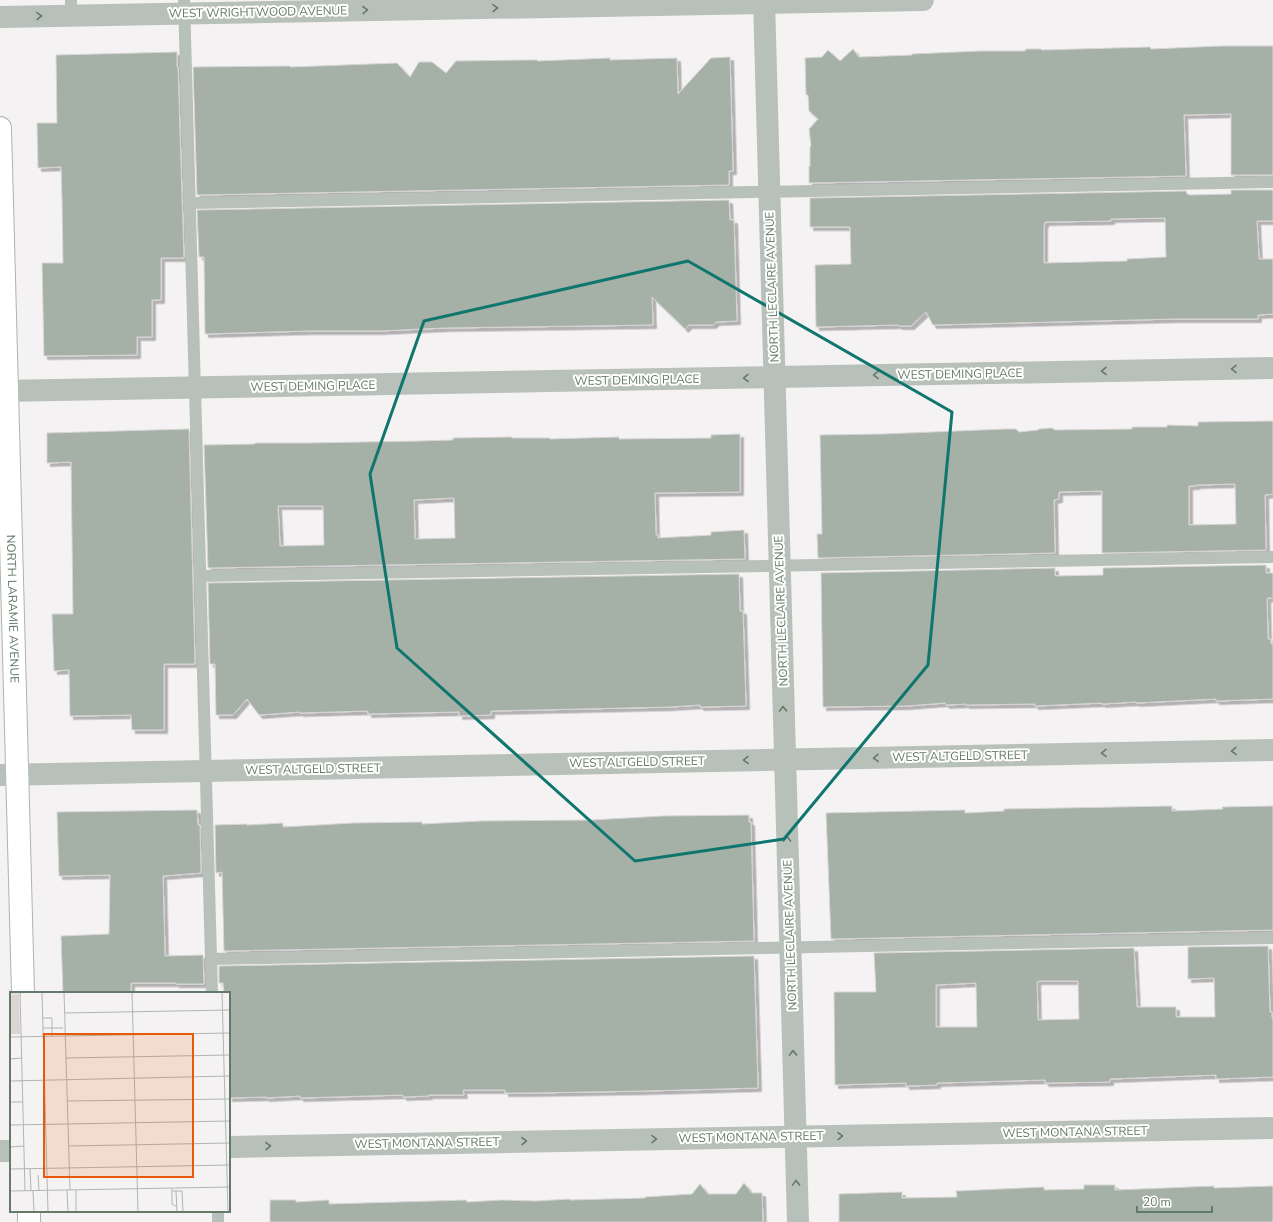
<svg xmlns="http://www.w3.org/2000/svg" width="1273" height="1222" font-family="'Nunito Sans',sans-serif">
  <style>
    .building { fill: #a5b1a6; stroke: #d7d5d5; fill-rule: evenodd; filter: url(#shadow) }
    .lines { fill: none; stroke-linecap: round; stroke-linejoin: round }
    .secondary-casing { stroke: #abb5ad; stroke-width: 24 }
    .lane { stroke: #b8c0ba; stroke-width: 12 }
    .street { stroke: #b8c0ba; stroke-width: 22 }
    .secondary { stroke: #fff; stroke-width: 22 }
    .oneway { stroke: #637a68 }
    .marked { fill: none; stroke: #0f766e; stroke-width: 3; stroke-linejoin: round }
    .labels { text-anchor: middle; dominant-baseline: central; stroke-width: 4; stroke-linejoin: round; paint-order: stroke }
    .street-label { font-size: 12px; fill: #637a68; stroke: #fff }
    .inset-road { fill: none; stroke: #aeb7af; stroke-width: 1 }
    .view { fill: #e8590c; fill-opacity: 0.15; stroke: #e8590c; stroke-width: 2 }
    .inset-edge { fill: none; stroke: #637a68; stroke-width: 2 }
  </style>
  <defs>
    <filter id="shadow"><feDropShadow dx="3.5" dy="3.5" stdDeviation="0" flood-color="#0004"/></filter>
  </defs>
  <rect width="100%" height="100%" fill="#f5f2f3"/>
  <!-- building -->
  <g class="building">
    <polygon points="1220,46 1273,46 1273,175 1231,175 1231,114 1184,115 1186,176 809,183 809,166 810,166 810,147 811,146 809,129 818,119 809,111 808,95 806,95 805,58 822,57 828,50 840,61 853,49 859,57 912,55 912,54 980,51 1025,51 1026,49 1041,49 1042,50 1150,47 1151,49"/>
    <polygon points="177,52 177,67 178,67 184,258 161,258 161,300 152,300 152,337 137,337 137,355 44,356 42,263 63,263 62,201 61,167 38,168 37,123 57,123 56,55"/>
    <polygon points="730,57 733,171 729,171 729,185 197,195 193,67 290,66 290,67 397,63 410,77 419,62 432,62 446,73 456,61 526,60 537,60 538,61 610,58 610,60 677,58 678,94 711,58"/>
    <path d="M1231,190H1273V221H1257L1259,259H1273V314L1258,315V319H1174L933,325L926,312L911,326H899L898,325L816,327L815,265L851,264L850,227H810V198L1186,191L1187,194L1189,195L1231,194ZM1165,218L1166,257L1127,259V261L1044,263V225L1045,224V222L1111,221V219Z"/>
    <polygon points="729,200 730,220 734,220 737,321 716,322 713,325 689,325 685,329 652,297 653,325 445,328 379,331 307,331 205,334 204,257 199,257 197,210"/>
    <path d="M1273,421V494L1265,495L1266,550L1102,553V491L1059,492V499L1054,500L1055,553L818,558L817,534H822L820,435L883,434L1005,429H1016L1019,432L1038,430L1039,429L1052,428L1055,430L1132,429V427H1167V425L1198,426V422ZM1235,484L1236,524L1189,525V486H1196V485Z"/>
    <polygon points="189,429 195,664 164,664 164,730 132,730 131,715 70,716 69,670 54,671 52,614 73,614 71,462 47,463 47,433"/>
    <path d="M740,434V492L655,493L656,535H658V538L711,535V532L744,530L745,559L208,568L204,445L255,444V443H308L420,441L453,440V438L511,437L513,438H550V439L619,437V439L711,438V435ZM454,498L455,538L415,539L414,500ZM278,506H323L324,545L280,546Z"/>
    <polygon points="1266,565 1266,573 1273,573 1273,598 1268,598 1268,599 1267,599 1268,639 1271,639 1271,644 1273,644 1273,699 1216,701 1216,699 1136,703 1136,702 1102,704 1102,703 1035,706 1035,704 966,705 966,704 946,705 945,703 907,706 823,707 821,573 1055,568 1055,576 1103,575 1103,568"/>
    <polygon points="739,574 740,611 743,611 746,706 700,707 700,705 671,707 491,711 491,715 459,716 459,712 368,714 368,711 300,713 300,712 259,715 247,699 233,715 216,715 215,664 210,664 208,583"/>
    <polygon points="1172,806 1172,811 1223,809 1222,807 1273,806 1273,930 831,939 826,813 965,810 965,813 1004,811 1004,809"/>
    <polygon points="197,810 198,825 200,825 201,873 163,876 165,956 203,955 204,984 176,984 176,983 131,983 131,993 63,993 61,936 109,934 110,875 59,876 57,812"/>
    <polygon points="749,815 749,822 751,822 754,941 224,951 222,872 216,873 215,825 247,824 247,825 283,823 283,827 353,823 422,822 422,824 481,821 592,820 662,816"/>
    <path d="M1268,946L1270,1012H1272V1018H1273V1077L1216,1079V1075L1110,1079V1082L1045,1083V1080L937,1083V1085L906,1086V1083L835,1085L834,992H876L874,953L1134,948L1137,1007H1176V1017H1215L1214,978L1188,979V947ZM1039,981H1078L1079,1019L1038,1020L1037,982ZM976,983L977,1027H936V985Z"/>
    <polygon points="754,956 758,1088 645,1091 530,1093 505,1093 505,1090 463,1090 464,1095 429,1095 429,1096 403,1097 403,1095 334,1097 300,1098 300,1096 266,1098 266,1097 229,1098 229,993 224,993 223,983 219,983 219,966"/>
    <polygon points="744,1183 752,1193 762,1193 763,1222 270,1222 270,1200 296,1200 296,1202 329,1200 329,1204 466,1200 467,1202 502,1200 536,1201 570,1199 570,1200 645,1198 645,1197 692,1194 700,1184 708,1194 736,1194"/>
    <polygon points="1084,1185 1115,1185 1115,1190 1214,1186 1214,1188 1273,1186 1273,1222 839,1222 839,1194 902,1192 902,1198 957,1197 956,1191 1044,1187 1044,1190 1084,1189"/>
  </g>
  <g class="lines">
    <defs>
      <g id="secondary">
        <path id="s1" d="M0,128L23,993"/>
        <polyline points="29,1211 29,1222"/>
      </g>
    </defs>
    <!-- secondary casing -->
    <use href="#secondary" class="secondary-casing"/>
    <!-- lane -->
    <g class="lane">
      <polyline points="71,0 71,16"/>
      <polyline points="184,0 212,993"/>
      <polyline points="189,203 1273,182"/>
      <polyline points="200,576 1273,557"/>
      <polyline points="211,959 1273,938"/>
      <polyline points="218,1211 218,1222"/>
    </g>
    <!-- street -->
    <g class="street">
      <polyline points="764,0 798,1222"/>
      <polyline points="0,17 923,0"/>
      <polyline points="0,391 1273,368"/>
      <polyline points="0,775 1273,750"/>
      <polyline points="229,1147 1273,1128"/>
      <polyline points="0,1151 11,1151"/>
    </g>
    <!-- secondary -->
    <use href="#secondary" class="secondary"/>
  </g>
  <!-- one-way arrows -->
  <defs><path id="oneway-chevron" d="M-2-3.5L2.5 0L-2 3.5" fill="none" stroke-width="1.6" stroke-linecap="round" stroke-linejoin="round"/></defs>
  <g class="oneway">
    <use href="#oneway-chevron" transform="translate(495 8) rotate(-1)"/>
    <use href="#oneway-chevron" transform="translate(365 10) rotate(-1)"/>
    <use href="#oneway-chevron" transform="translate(39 16) rotate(-1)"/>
    <use href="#oneway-chevron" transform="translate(1234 369) rotate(179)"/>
    <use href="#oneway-chevron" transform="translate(1104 371) rotate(179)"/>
    <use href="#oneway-chevron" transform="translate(876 375) rotate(179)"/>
    <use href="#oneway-chevron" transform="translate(746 378) rotate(179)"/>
    <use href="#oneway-chevron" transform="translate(783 709) rotate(-92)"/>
    <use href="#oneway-chevron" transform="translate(1234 751) rotate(179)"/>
    <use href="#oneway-chevron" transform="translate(1104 753) rotate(179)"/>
    <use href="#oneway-chevron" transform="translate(876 758) rotate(179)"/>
    <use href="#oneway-chevron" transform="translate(746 760) rotate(179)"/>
    <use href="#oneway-chevron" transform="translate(787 839) rotate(-91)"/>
    <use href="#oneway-chevron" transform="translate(793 1053) rotate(-92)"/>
    <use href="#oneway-chevron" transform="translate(840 1136) rotate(-1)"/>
    <use href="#oneway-chevron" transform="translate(654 1139) rotate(-1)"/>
    <use href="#oneway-chevron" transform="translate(524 1141) rotate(-1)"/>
    <use href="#oneway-chevron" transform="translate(268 1146) rotate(-1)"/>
    <use href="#oneway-chevron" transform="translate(796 1183) rotate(-92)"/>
  </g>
  <!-- marked area -->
  <path class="marked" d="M688,261L952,412L928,665L784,839L635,861L397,648L370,474L424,321Z"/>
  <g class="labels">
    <!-- street labels -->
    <g class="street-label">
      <text transform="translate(258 12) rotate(-1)">WEST WRIGHTWOOD AVENUE</text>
      <text transform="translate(772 287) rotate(-92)">NORTH LECLAIRE AVENUE</text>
      <text transform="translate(960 374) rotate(-1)">WEST DEMING PLACE</text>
      <text transform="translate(637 380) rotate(-1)">WEST DEMING PLACE</text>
      <text transform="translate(313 386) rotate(-1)">WEST DEMING PLACE</text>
      <text stroke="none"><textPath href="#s1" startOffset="481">NORTH LARAMIE AVENUE</textPath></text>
      <text transform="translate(781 611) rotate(-92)">NORTH LECLAIRE AVENUE</text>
      <text transform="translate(960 756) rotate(-1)">WEST ALTGELD STREET</text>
      <text transform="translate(637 762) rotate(-1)">WEST ALTGELD STREET</text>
      <text transform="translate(313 769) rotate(-1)">WEST ALTGELD STREET</text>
      <text transform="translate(790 935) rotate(-92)">NORTH LECLAIRE AVENUE</text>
      <text transform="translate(1075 1132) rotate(-1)">WEST MONTANA STREET</text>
      <text transform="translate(751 1137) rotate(-1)">WEST MONTANA STREET</text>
      <text transform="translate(427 1143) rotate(-1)">WEST MONTANA STREET</text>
    </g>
  </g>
  <!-- overview -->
  <g transform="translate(10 992)">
    <rect width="220" height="220" fill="#f5f2f3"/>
    <path d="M9,2L10,42H0V3Z" fill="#dad5d2"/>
    <path class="inset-road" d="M10,0L15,199M32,0L38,220M54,0L60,198M122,0L128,220M212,0L218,220M0,1L33,0M55,21L220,18M33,26H42V44M33,36H53M0,45L220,41M56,66L220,63M0,67L12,66M0,89L220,84M57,109L220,107M0,110H13M0,133L220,129M59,154L220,151M0,155L14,154M0,177L220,173M20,177L21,199M28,183L29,199M162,197V212L167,215M57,198L58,220M66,198V220M0,199L220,195M23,199L24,220M162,199H172L173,220M166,199L167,220"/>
    <path class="view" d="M34,42H183V185H34Z"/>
    <rect width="220" height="220" class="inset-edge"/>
  </g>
  <!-- scale -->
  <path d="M1137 1206v6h75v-6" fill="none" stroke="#637a68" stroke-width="2"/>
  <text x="1143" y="1206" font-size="12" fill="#637a68" stroke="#ffffff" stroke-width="3" paint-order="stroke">20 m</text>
</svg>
